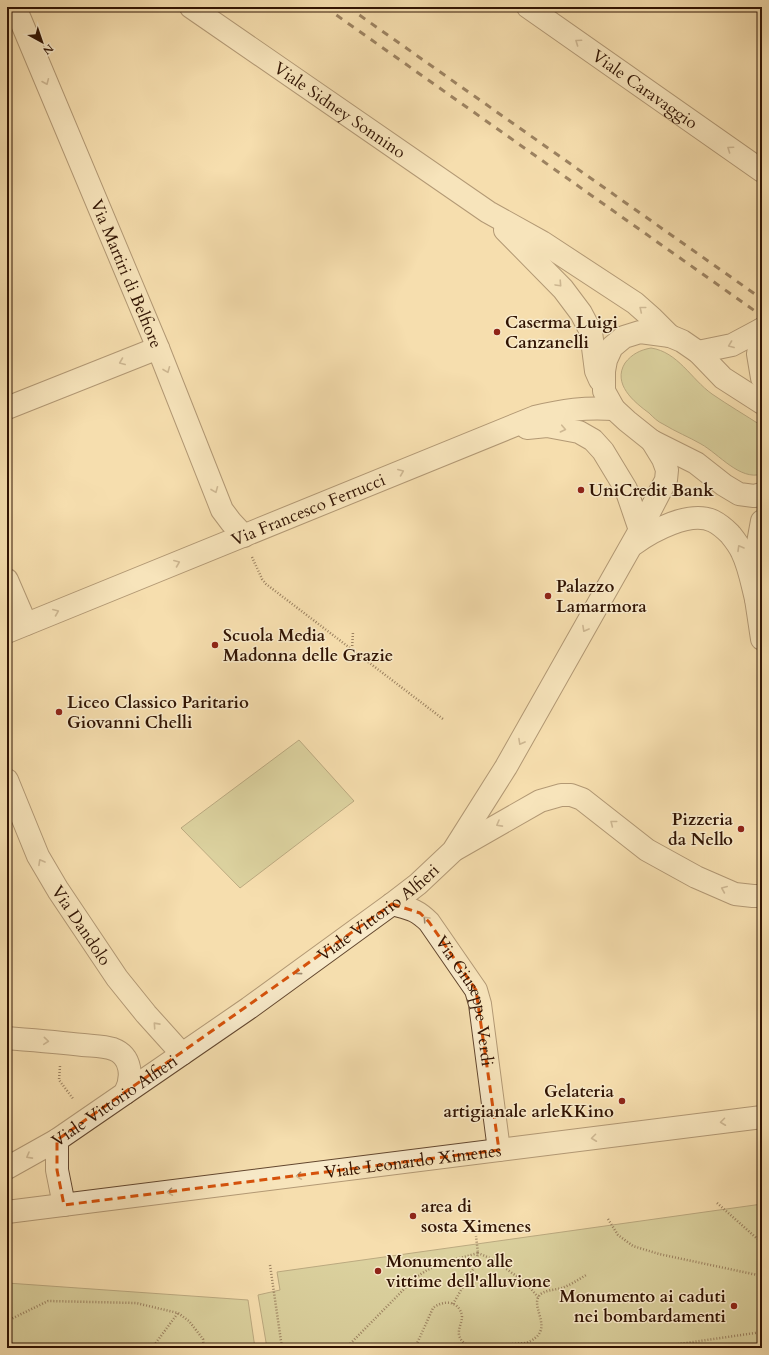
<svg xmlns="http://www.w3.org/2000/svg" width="769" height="1355" font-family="Cardo,serif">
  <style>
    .green { fill: #bac18b; stroke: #766a47 }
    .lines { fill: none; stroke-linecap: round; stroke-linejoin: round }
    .minor-casing { stroke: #62462e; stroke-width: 24 }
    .path { stroke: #311403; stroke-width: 2.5; stroke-dasharray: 1 2; stroke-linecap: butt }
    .minor { stroke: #f8eaca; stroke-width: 22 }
    .rail { stroke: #311403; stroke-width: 3; stroke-dasharray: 7 7; stroke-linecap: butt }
    .oneway { stroke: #9e8a70 }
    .marked { fill: none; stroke: #d6520b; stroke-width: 3; stroke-dasharray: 8 5; stroke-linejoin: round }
    .poi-dot { fill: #8f2418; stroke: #f8eaca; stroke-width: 1.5 }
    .labels { text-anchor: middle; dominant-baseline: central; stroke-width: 3; stroke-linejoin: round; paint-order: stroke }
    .street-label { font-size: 17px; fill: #311403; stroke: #f8eaca }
    .poi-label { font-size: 17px; font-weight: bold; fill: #311403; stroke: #f8eaca; text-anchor: start }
  </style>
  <rect width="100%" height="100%" fill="#f5deae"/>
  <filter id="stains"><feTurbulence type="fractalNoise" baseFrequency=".005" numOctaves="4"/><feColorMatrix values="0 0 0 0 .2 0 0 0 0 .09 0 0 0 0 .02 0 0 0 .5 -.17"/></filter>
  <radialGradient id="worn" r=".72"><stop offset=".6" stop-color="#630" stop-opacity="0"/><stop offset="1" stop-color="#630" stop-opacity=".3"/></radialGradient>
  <!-- green -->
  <g class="green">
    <path d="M651,348C678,352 691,379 712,394C728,405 745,415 762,426V474C740,481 719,454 701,444C689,437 676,432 663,424C658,422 653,417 649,413C634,402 612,384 625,363C632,354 640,350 651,348Z"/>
    <polygon points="299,740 354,801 240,888 181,828"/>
    <polygon points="762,1204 762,1348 267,1348 258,1295 280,1290 277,1272"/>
    <polygon points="7,1283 248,1300 255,1348 7,1348"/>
  </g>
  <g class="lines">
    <defs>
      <g id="minor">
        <path id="s1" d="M15,7L158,348L222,510L231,522L244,536"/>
        <path id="s2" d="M191,7L488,212L542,242L635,303L652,318L670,336"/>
        <path id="s3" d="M528,7L762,171"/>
        <polyline points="505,230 563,289 581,313 591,332 596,371 600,380"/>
        <polyline points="762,329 758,354 762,378"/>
        <polyline points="698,352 732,345 762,329"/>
        <polyline points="762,403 723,378 698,352 682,341 670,336 640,332 624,337 612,347 606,360 604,371 604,391 614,409 627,421 652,441 696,463 724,485 739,494 754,496 762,494"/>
        <polyline points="7,408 158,348"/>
        <polyline points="527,428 547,426 579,432 593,440 603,451 626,489 640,530"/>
        <polyline points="762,521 758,543 756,599 762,639"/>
        <path d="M634,544C652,531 690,510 713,521C719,524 725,529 730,534C734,539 739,545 742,552C749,566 752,583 756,599"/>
        <polyline points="7,580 26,624"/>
        <path id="s4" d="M7,632L535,417C563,410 585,407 614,409"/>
        <path id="s5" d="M7,780L38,856L58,890L117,978L146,1014L182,1054"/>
        <polyline points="456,849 540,801 561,795 571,795 582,799 647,850 696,877 735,894 753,896 762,896"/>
        <path id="s6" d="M392,904C410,909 416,909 429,922L476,990L480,1004L499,1150"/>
        <path d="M7,1038C32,1040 58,1042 83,1045C93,1046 104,1046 113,1049C132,1056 133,1078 125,1093"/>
        <polyline points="57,1140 57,1170 64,1205"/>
        <path id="s7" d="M7,1168L57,1140L249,1008L392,904L418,884L453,851L506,767L640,530L666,480L667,470L663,459L652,441"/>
        <path id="s8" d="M7,1212L762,1117"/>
      </g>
    </defs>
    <!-- minor casing -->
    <use href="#minor" class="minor-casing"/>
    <!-- path -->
    <g class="path">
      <polyline points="252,557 262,579 266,584 443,719"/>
      <polyline points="352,649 353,632"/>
      <polyline points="60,1066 59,1080 74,1100"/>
      <polyline points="717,1203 762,1243"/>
      <polyline points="608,1219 618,1235 633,1246 659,1254 762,1276"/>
      <polyline points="270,1265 282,1348"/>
      <polyline points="453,1304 476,1264 478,1253 492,1259 525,1282 538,1297"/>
      <polyline points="7,1321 48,1301 136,1303 178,1313 189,1321 203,1339 204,1348"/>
      <polyline points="152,1348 178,1313"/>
      <path d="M346,1348L414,1279C434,1263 454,1260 478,1253L476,1236"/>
      <path d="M415,1348L433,1308C443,1300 459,1300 462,1316C462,1323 458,1328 459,1335C461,1342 466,1345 472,1347L526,1343C557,1331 530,1309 539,1296C543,1290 555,1290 562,1288C570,1285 578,1280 586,1275"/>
      <polyline points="651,1348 762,1332"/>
    </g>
    <!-- minor -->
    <use href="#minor" class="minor"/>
    <!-- rail -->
    <g class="rail">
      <polyline points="325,7 762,316"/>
      <polyline points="348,7 762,299"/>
    </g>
  </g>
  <!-- one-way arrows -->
  <defs><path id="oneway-chevron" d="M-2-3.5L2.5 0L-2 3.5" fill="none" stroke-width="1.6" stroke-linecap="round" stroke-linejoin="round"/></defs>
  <g class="oneway">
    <use href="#oneway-chevron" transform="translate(578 42) rotate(-145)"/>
    <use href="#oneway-chevron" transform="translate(46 82) rotate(67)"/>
    <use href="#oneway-chevron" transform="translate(730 149) rotate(-145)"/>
    <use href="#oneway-chevron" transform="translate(559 284) rotate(47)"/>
    <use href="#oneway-chevron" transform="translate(642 309) rotate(-141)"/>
    <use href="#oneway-chevron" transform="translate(731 345) rotate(159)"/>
    <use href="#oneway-chevron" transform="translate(122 362) rotate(158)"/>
    <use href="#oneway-chevron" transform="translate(167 370) rotate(68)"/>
    <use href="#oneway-chevron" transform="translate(563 429) rotate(12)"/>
    <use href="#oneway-chevron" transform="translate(401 472) rotate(-22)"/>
    <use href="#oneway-chevron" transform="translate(215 490) rotate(68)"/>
    <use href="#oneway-chevron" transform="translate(740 548) rotate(-120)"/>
    <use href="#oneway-chevron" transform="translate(177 563) rotate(-22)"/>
    <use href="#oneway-chevron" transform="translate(56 612) rotate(-22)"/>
    <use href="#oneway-chevron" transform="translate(585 629) rotate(119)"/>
    <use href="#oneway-chevron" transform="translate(521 742) rotate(119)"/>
    <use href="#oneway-chevron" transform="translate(613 823) rotate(-142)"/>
    <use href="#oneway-chevron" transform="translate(499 824) rotate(151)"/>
    <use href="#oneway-chevron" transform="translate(41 862) rotate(-119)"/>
    <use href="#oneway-chevron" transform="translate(724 889) rotate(-157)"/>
    <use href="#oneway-chevron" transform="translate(426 919) rotate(-133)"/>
    <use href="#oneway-chevron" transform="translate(298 972) rotate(144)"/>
    <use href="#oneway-chevron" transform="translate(156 1025) rotate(-132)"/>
    <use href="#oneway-chevron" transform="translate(46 1041) rotate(5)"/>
    <use href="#oneway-chevron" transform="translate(723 1122) rotate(173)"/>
    <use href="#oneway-chevron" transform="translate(594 1138) rotate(173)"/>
    <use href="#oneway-chevron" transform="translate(29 1156) rotate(151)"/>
    <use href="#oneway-chevron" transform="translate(299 1176) rotate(173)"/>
    <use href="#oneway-chevron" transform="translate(170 1192) rotate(173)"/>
  </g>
  <!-- marked area -->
  <path d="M0 0H769V1355H0ZM392,904L420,913L429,922L476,990L499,1150L64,1205L57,1170V1140Z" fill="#f5deae" fill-opacity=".55" fill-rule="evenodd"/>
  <path class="marked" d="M392,904L420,913L429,922L476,990L499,1150L64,1205L57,1170V1140Z"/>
  <!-- markers -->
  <g class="poi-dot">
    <circle cx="497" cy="332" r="4"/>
    <circle cx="581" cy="490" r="4"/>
    <circle cx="548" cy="596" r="4"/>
    <circle cx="215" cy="645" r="4"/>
    <circle cx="59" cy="712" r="4"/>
    <circle cx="741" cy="829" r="4"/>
    <circle cx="622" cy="1101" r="4"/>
    <circle cx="413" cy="1216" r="4"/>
    <circle cx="378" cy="1271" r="4"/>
    <circle cx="734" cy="1306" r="4"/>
  </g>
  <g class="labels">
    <!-- street labels -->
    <g class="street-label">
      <text stroke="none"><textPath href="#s3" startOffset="143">Viale Caravaggio</textPath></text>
      <text stroke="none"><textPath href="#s2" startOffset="181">Viale Sidney Sonnino</textPath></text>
      <text stroke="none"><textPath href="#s1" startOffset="289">Via Martiri di Belfiore</textPath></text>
      <text stroke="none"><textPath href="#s4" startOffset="325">Via Francesco Ferrucci</textPath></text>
      <text stroke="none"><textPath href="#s7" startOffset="451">Viale Vittorio Alfieri</textPath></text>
      <text stroke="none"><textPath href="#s5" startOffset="164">Via Dandolo</textPath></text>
      <text stroke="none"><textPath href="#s6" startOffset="131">Via Giuseppe Verdi</textPath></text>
      <text stroke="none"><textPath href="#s7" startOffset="127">Viale Vittorio Alfieri</textPath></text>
      <text stroke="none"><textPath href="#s8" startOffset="409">Viale Leonardo Ximenes</textPath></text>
    </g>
    <!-- poi labels -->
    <g class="poi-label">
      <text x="505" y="322">Caserma Luigi<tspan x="505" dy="20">Canzanelli</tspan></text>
      <text x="589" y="490">UniCredit Bank</text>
      <text x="556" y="586">Palazzo<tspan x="556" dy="20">Lamarmora</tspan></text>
      <text x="223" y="635">Scuola Media<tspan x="223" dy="20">Madonna delle Grazie</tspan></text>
      <text x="67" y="702">Liceo Classico Paritario<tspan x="67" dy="20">Giovanni Chelli</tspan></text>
      <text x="733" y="819" text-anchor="end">Pizzeria<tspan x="733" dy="20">da Nello</tspan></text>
      <text x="614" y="1091" text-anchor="end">Gelateria<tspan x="614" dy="20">artigianale arleKKino</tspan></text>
      <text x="421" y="1206">area di<tspan x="421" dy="20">sosta Ximenes</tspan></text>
      <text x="386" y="1261">Monumento alle<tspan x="386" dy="20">vittime dell'alluvione</tspan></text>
      <text x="726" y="1296" text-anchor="end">Monumento ai caduti<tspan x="726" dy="20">nei bombardamenti</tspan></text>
    </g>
  </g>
  <!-- margin -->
  <rect width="769" height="1355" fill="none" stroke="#f5deae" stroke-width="24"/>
  <rect x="8" y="8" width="753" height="1339" fill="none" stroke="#311403" stroke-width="2"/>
  <rect x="12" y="12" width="745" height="1331" fill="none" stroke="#311403"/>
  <!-- north arrow -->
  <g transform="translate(42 42) rotate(140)" stroke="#f8eaca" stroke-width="3" paint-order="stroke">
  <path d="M0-3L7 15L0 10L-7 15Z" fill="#311403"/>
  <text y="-6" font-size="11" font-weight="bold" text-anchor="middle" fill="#311403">N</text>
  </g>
  <rect width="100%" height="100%" filter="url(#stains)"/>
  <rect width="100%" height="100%" fill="url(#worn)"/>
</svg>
